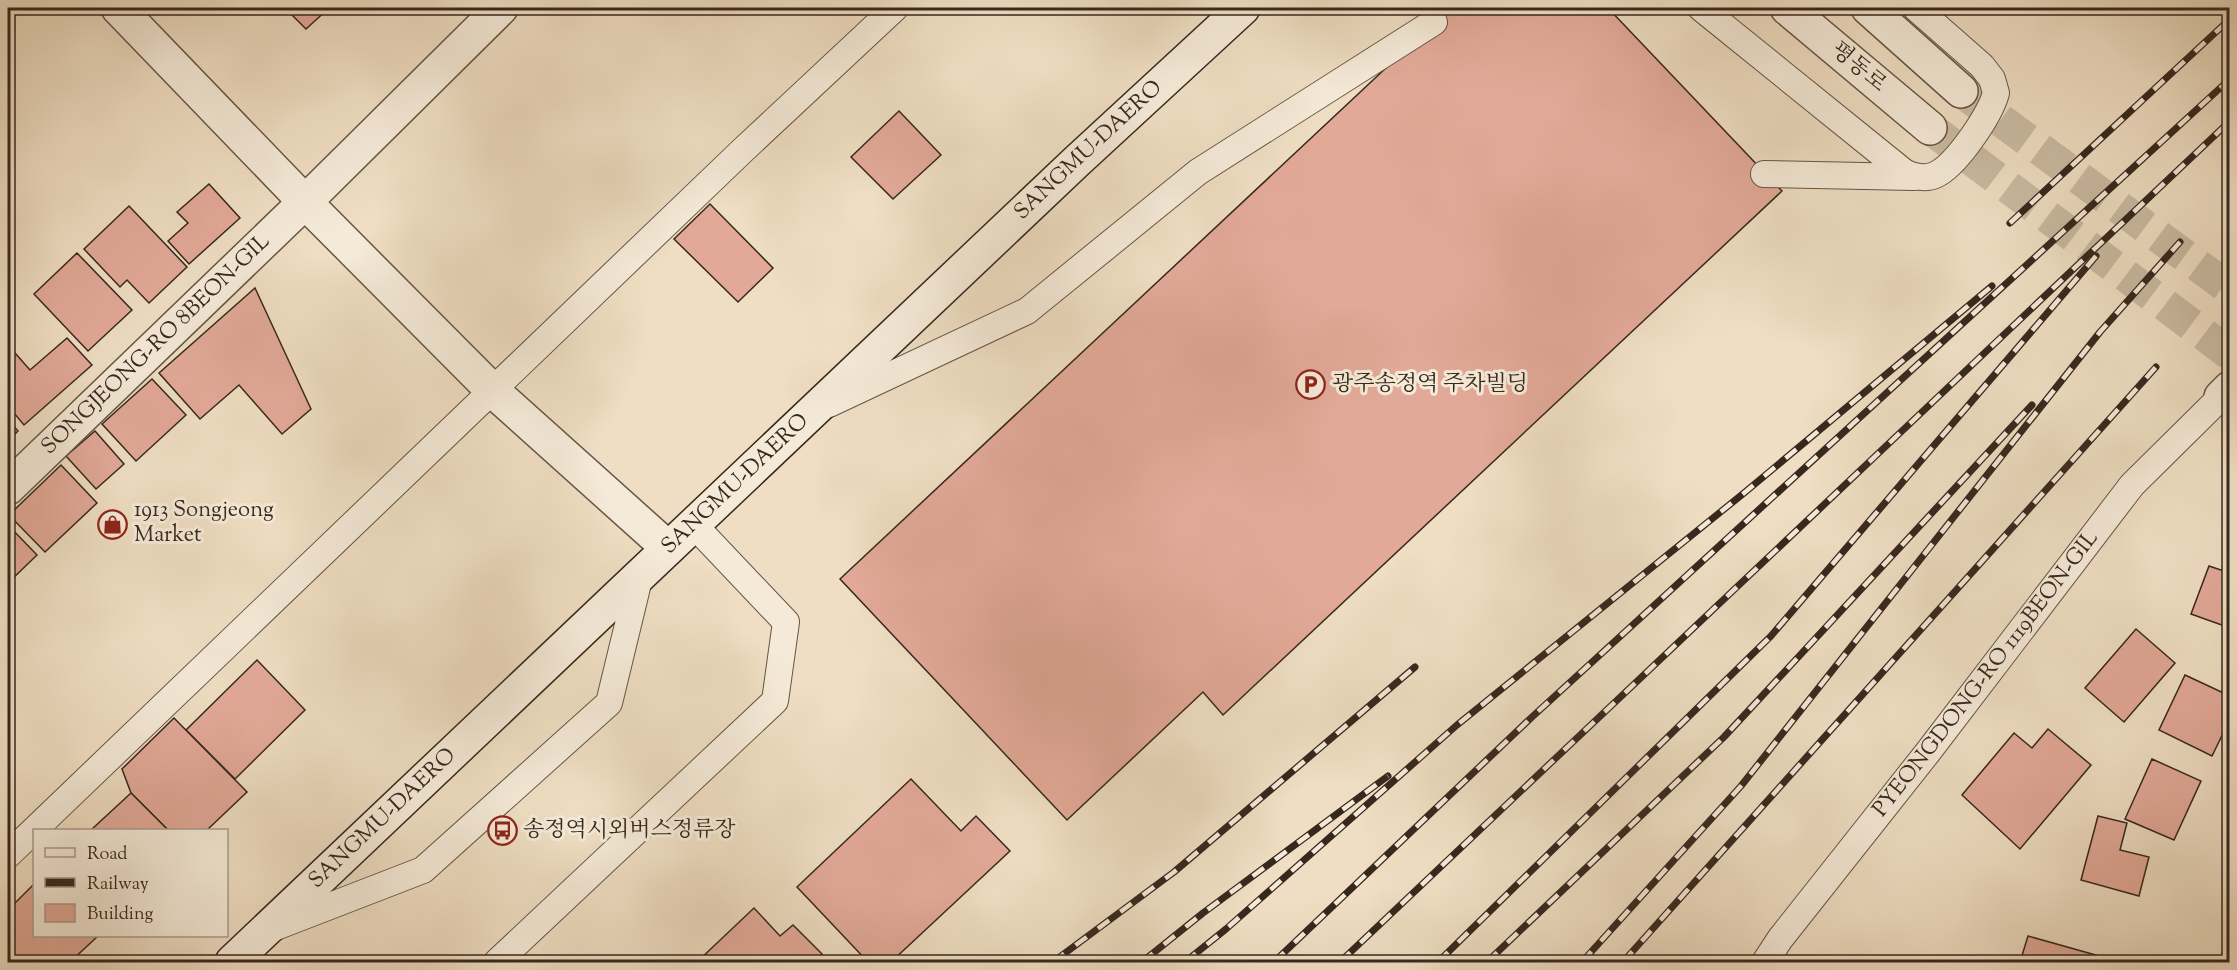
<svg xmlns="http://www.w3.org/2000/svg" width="2237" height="970" font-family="'Sorts Mill Goudy','Noto Serif KR',serif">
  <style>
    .building { fill: #e2a998; stroke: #37281e; stroke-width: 1.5 }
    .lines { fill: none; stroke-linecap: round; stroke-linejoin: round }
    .street-tunnel { stroke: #cabaa2; stroke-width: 33; stroke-dasharray: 33 16; stroke-linecap: butt }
    .lane-casing { stroke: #655647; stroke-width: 28 }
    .street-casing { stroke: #655647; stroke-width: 36 }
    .secondary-casing { stroke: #37281e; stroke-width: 36 }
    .lane { stroke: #f5ead8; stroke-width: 26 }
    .street { stroke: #f5ead8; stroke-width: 33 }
    .secondary { stroke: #f5ead8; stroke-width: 33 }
    .rail-casing { stroke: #37281e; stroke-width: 7 }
    .rail { stroke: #f5ead8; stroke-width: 4.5; stroke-dasharray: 14; stroke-linecap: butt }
    .labels { text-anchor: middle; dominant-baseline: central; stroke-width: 6; stroke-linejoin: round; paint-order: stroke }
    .street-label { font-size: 22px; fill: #37281e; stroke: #f5ead8 }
    .poi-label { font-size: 22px; fill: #37281e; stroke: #f5ead8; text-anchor: start }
  </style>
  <rect width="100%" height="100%" fill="#efdec3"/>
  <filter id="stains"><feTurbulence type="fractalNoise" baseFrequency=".00333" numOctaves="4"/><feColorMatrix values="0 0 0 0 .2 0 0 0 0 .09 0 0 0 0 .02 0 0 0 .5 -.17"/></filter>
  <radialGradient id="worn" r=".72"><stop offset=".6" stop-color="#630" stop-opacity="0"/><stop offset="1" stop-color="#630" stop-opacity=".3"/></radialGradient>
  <!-- building -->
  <g class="building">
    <polygon points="285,8 329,8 306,29"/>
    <polygon points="1450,8 1608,8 1782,191 1223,715 1203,692 1067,820 840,579"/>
    <polygon points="899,111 941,155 893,199 851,157"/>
    <polygon points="209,184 240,218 189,264 168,241 188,223 177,212"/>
    <polygon points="710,204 773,268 738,302 674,239"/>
    <polygon points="129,206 187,267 149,303 127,280 120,287 84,249"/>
    <polygon points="77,253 132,310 88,351 34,294"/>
    <polygon points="255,288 311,409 282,434 239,385 200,419 159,373"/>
    <polygon points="67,338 92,365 24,425 8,406 8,345 30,370"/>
    <polygon points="152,379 186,415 136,461 102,424"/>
    <polygon points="8,420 18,431 8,441"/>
    <polygon points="95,431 124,464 96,489 66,456"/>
    <polygon points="61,465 97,503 45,552 9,515"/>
    <polygon points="8,525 37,555 8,583"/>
    <polygon points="2209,566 2230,573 2230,628 2191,614"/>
    <polygon points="2136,629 2175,663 2124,722 2085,688"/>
    <polygon points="257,660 305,710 235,779 186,730"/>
    <polygon points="2185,675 2230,696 2230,719 2212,756 2159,730"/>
    <polygon points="174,718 247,792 207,830 168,830 131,793 122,769"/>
    <polygon points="2048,729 2091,765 2020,849 1962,795 2014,733 2032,748"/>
    <polygon points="2152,759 2201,781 2174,840 2125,819"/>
    <polygon points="911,779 961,831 976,816 1010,851 891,962 868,962 797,887"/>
    <polygon points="131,793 168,830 91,830"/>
    <polygon points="2098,816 2127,823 2120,850 2149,857 2139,896 2081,880"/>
    <polygon points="34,884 34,936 98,936 70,962 8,962 8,910"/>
    <polygon points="754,908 780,936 793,925 822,954 813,962 697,962"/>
    <polygon points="2230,930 2230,962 2219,962"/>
    <polygon points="2028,936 2117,961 2020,962"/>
  </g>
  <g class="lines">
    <!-- street-tunnel -->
    <g class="street-tunnel">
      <polyline points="1961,91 2230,289"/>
      <polyline points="1930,128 2230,354"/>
    </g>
    <defs>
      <g id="lane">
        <path d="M1701,8L1904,172C1913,177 1926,179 1935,175C1956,166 1990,115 1996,93L1992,79L1982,66L1916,8"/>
        <polyline points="1764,174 1913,177"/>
        <polyline points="829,404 1027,311 1198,172 1434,22"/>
        <polyline points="8,855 742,151 895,8"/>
        <polyline points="273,928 423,870 609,703 640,575"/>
        <polyline points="497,962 775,701 786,622 694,525"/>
        <path id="s1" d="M1765,962L1780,939L1928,752L2132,485L2221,397L2230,403"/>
      </g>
      <g id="street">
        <polyline points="501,8 305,202 492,390 668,548"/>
        <polyline points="1787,8 1930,128"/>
        <polyline points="1868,8 1961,91"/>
        <polyline points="2221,397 2230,388"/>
        <path id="s2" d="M8,488L305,202L118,8"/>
      </g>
      <g id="secondary">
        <path id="s3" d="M232,962L1076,162L1243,8"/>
      </g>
    </defs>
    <!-- lane casing -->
    <use href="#lane" class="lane-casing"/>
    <!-- street casing -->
    <use href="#street" class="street-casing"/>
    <!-- secondary casing -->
    <use href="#secondary" class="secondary-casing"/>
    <!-- lane -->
    <use href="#lane" class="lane"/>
    <!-- street -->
    <use href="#street" class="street"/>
    <!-- secondary -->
    <use href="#secondary" class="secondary"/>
    <defs>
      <g id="rail">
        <polyline points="2010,223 2230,19"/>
        <polyline points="1053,962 1174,872 1415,667"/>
        <polyline points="1142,962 1203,913 1388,776"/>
        <polyline points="1185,962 1226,929 1457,725 1744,493 1992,286"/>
        <polyline points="1274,962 1532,717 2230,79"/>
        <polyline points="1340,962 2230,121"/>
        <polyline points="1438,962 1771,636 2096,256"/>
        <polyline points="1487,962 1724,737 2032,405"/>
        <polyline points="1582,962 1741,786 2100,332 2180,242"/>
        <polyline points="1623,962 2156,367"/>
      </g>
    </defs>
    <!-- rail casing -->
    <use href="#rail" class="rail-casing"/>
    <!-- rail -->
    <use href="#rail" class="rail"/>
  </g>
  <!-- icons -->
  <defs>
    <symbol id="parking-ring" viewBox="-11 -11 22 22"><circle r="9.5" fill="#f5ead8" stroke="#8f2418" stroke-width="1.5"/><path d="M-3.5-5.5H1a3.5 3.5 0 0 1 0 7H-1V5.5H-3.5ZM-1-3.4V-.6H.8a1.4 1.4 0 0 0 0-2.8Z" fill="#8f2418"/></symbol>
    <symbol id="shop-ring" viewBox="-11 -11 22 22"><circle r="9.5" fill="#f5ead8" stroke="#8f2418" stroke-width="1.5"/><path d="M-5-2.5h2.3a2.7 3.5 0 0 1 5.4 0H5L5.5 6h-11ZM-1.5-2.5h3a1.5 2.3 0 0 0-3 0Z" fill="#8f2418"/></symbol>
    <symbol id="bus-ring" viewBox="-11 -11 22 22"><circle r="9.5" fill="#f5ead8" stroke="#8f2418" stroke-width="1.5"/><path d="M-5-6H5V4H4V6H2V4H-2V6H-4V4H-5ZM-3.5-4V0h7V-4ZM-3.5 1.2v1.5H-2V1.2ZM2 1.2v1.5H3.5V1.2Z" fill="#8f2418"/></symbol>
  </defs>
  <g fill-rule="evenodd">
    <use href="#parking-ring" x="1294" y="368" width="33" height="33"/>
    <use href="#shop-ring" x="96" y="508" width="33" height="33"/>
    <use href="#bus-ring" x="486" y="814" width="33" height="33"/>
  </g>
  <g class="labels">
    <!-- street labels -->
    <g class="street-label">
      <text transform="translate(1858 68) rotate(40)">평동로</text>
      <text stroke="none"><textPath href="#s3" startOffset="1180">SANGMU-DAERO</textPath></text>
      <text stroke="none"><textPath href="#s2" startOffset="206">SONGJEONG-RO 8BEON-GIL</textPath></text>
      <text stroke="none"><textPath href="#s3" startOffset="694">SANGMU-DAERO</textPath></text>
      <text stroke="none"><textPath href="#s1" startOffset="363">PYEONGDONG-RO 1119BEON-GIL</textPath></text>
      <text stroke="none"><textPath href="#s3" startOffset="208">SANGMU-DAERO</textPath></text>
    </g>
    <!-- poi labels -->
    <g class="poi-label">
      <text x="1332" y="385">광주송정역 주차빌딩</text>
      <text x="134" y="511">1913 Songjeong<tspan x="134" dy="25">Market</tspan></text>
      <text x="523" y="831">송정역시외버스정류장</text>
    </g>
  </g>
  <!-- margin -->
  <rect width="2237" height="970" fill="none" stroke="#efdec3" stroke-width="30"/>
  <rect x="9" y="9" width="2219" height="952" fill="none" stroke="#37281e" stroke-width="3"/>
  <rect x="15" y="15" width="2207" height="940" fill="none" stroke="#37281e" stroke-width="1.5"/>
  <!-- legend -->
  <rect x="33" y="829" width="195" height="108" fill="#f5ead8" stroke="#a99c8e" stroke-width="1.5"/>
  <rect x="45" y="848" width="30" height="9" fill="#f5ead8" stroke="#a99c8e" stroke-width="1.5"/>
  <text x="87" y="859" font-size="18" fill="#37281e">Road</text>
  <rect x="45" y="878" width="30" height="9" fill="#37281e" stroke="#a99c8e" stroke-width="1.5"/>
  <text x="87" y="889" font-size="18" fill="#37281e">Railway</text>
  <rect x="45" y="904" width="30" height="18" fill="#e2a998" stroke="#a99c8e" stroke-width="1.5"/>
  <text x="87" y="919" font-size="18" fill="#37281e">Building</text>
  <rect width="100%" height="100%" filter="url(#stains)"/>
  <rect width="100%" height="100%" fill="url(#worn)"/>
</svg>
